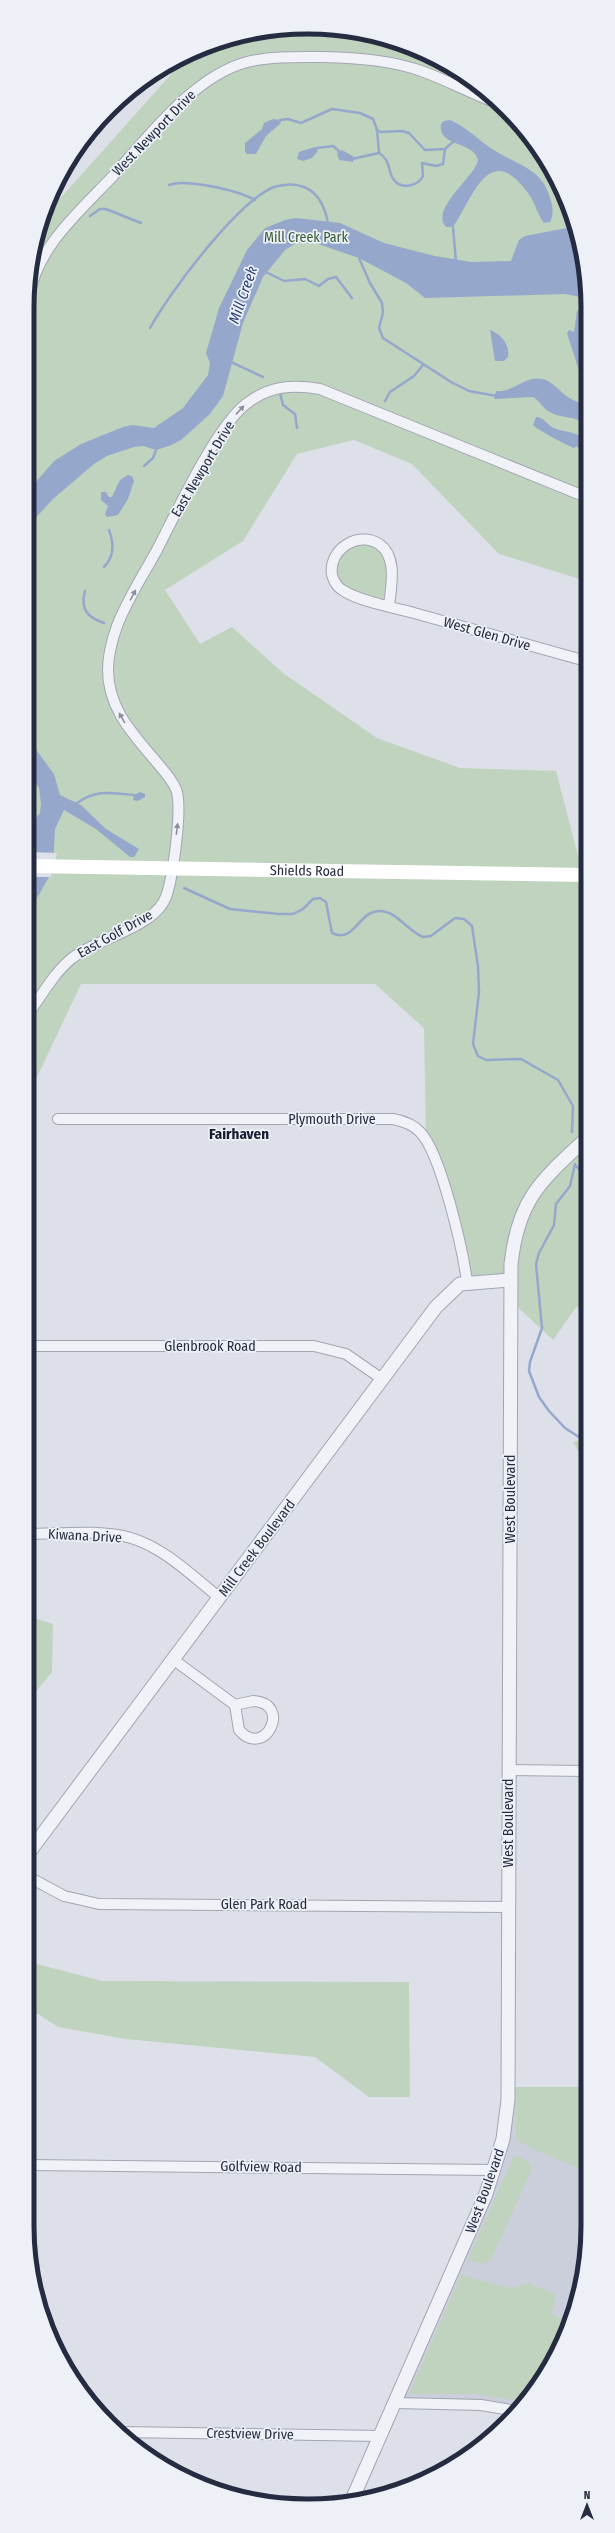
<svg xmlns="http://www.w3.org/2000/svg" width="615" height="2533" font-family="'Fira Sans Condensed',sans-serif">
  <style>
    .built { fill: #cbcfdb }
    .green { fill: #c0d3be }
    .water { fill: #95a8cc }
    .pier { fill: #dde0e9 }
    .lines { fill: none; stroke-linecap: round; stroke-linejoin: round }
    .stream { stroke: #95a8cc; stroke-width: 2.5 }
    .minor-casing { stroke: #a2a6b3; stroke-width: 12 }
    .tertiary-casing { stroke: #a2a6b3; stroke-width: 15 }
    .minor { stroke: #f0f2f7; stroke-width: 10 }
    .tertiary { stroke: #f0f2f7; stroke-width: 13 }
    .secondary { stroke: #fff; stroke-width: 14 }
    .oneway { fill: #8a8f9c }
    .labels { text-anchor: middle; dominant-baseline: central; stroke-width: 3.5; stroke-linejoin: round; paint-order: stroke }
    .street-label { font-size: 14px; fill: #252c41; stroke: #edf0f6 }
    .park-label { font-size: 14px; fill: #345d32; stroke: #edf0f6 }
    .water-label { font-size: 15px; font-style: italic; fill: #2c4478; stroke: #edf0f6 }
    .neighbourhood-label { font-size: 15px; font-weight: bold; fill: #181d31; stroke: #edf0f6 }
    .rim { fill: none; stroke: #252c41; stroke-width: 5 }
  </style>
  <rect width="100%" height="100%" fill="#dde0e9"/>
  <!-- built -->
  <polygon class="built" points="508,2087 586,2088 586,2262 573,2316 550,2366 519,2410 396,2403 486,2194"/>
  <!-- green -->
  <g class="green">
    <polygon points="289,28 344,29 432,56 506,109 559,184 586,271 586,581 499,554 412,464 354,440 297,454 243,541 165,590 200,644 232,627 283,673 377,738 460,768 556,771 583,875 586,875 586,1325 577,1306 553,1340 510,1300 509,1280 467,1282 464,1260 426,1138 424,1028 375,984 81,984 28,1096 29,271 41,220 190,53 235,37"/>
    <polygon points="358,540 387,552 389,606 346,592 334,581 334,558"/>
    <polygon points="586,1438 586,1464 573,1442"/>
    <polygon points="28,1616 53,1624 52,1672 28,1701"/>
    <polygon points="37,1964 102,1981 409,1982 410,2097 369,2097 315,2057 126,2039 58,2027 27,2007 27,1982"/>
    <polygon points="516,2087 586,2087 585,2171 533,2149 516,2140"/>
    <polygon points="514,2155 531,2163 531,2171 491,2260 483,2264 468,2260"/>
    <polygon points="461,2275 510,2288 529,2283 555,2294 553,2299 556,2300 551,2314 565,2320 568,2314 573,2316 550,2366 525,2402 477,2394 409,2394"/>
  </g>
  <!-- water -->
  <g class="water">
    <polygon points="273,119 280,120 281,123 266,136 256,154 247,154 245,151 245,143 262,129 264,123"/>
    <path d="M450,120C467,127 479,141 494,150C517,165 542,168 550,198C553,207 554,214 550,222L544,223C537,214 535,202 528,193C489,139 473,198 453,227H446C429,209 476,176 478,160C474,141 437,147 441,124L444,121Z"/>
    <polygon points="315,147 318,151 312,158 303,161 297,159 299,152"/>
    <polygon points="342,150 354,157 353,162 339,160 337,153"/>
    <polygon points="296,218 340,223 384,243 435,256 471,262 511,261 519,240 525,236 572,227 586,271 586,298 565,294 425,298 406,283 359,258 312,242 296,243 285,250 263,277 243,323 223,396 210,414 181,440 169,446 156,450 143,446 134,447 107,456 94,464 53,499 29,525 29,490 54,461 81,444 123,427 132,425 154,428 183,408 208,375 210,363 206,353 219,308 247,250 265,228 285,220"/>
    <path d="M586,303C586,316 573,326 586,342V425C575,415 562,419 550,412C543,409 540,401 533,397L494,399L496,391C513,393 525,375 543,379C557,383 568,404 583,402L584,399L580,374L567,333L569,330L574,332L577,311Z"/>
    <path d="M490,330C501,334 510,345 508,357L504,361H495Z"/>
    <path d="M536,417C543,417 546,423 552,427C561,432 572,431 580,436L581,443L574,448C570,447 534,428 533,425Z"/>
    <polygon points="128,475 132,476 134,481 128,499 118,515 107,517 105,514 108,506 101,500 101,492 106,492 109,497 112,497 120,480"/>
    <polygon points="29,740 54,774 60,795 81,805 106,829 139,849 134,857 130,857 96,829 64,810 55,829 53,866 29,866 29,827 40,813 41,804 39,788 29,774"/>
    <polygon points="140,792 145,794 145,797 138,801 133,800 134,795"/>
    <polygon points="29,867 49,877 29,912"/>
  </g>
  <!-- pier -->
  <polygon class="pier" points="29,852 57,853 51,877 29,877"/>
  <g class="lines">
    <!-- stream -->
    <g class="stream">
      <polyline points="280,120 288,119 301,123 332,109 360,113 373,119 377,130 381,132 402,131 409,133 425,150 445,149 453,142"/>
      <polyline points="377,130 379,153"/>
      <polyline points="317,148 333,146 341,153"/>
      <path d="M352,159L379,153C391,160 387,170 394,180C402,190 418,186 423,176L422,163L436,166L443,164L445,149"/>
      <path d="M169,185C186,178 239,191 255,200"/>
      <polyline points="90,216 100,209 106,209 141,223"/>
      <polyline points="453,227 456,262"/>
      <polyline points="359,258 370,283 382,303 383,313 379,328 383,338 451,382 469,391 497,396"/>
      <polyline points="266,272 284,281 305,279 319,286 328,279 336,277 352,298"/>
      <path d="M150,328C169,293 238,201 274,187C284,184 294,183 304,187C319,193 325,207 328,223"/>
      <polyline points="231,362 263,377"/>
      <polyline points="280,393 283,405 295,414 297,428"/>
      <polyline points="385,401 390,392 414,376 423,365"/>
      <polyline points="578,446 586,452"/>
      <polyline points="144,466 153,458 156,450"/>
      <path d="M104,567C114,557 114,543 109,530"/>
      <path d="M85,591C80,609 87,617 104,623"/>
      <path d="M77,803C97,789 111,793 134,795"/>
      <path d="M184,888L230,909L279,914H293L303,909L313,899L320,898L326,902L332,933C355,944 358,910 381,911C397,912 408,931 423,937L431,936L455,918L464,919L472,926L478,966L479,992L473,1044L478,1056L486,1060L521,1059L558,1080L573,1106L572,1132"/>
      <polyline points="575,1164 570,1186 556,1204 554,1225 539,1253 536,1264 542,1328 530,1362 529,1371 539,1397 549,1411 565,1428 579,1437 586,1445"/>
      <polyline points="575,1165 586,1176"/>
    </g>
    <defs>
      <g id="minor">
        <path d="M29,295C39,245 79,212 113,176C149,136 194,76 247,62C271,56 298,57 323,57C357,58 392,60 424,72C449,81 472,94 497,103"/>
        <path d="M389,606C391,586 398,557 379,544C358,530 328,550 332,575C334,582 338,588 344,591C359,601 395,608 414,613C471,629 528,645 586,661"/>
        <path d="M29,1013C42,995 54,973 71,959C98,937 157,928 167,894C173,874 183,807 176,789C172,780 165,772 159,765C135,736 108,710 108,670C108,655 112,640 117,626C127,600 143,575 157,550C176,513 216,427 246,404C269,386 292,384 320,389L586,497"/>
        <path d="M58,1119H393C403,1121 413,1124 420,1132C441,1153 463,1251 467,1282"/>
        <polyline points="28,1346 314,1346 346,1354 382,1379"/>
        <path d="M28,1534C61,1534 99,1529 131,1538C165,1548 193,1577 220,1598"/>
        <polyline points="174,1660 235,1705"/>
        <path d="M253,1701C293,1703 265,1760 239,1730L235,1705Z"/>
        <polyline points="509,1770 586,1771"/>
        <polyline points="27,1876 64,1896 99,1904 508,1907"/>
        <polyline points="27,2165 495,2170"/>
        <polyline points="396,2403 481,2405 517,2411"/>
        <polyline points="119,2432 380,2436"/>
      </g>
      <g id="tertiary">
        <polyline points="27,1855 436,1307 460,1284 510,1280"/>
        <path d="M351,2502L486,2194L503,2139L508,2100L511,1264C518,1200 540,1181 586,1139"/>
      </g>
    </defs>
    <!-- minor casing -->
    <use href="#minor" class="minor-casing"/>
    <!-- tertiary casing -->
    <use href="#tertiary" class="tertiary-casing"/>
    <!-- minor -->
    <use href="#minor" class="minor"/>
    <!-- tertiary -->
    <use href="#tertiary" class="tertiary"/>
    <!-- secondary -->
    <path class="secondary" id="s1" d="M29,866L586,875"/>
  </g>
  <!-- one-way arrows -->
  <defs><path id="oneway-solid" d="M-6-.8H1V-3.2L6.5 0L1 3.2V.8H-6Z"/></defs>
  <g class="oneway">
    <use href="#oneway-solid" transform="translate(240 410) rotate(-47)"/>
    <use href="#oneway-solid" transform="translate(133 595) rotate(-62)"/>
    <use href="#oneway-solid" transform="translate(122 718) rotate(-120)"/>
    <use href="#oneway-solid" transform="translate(177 829) rotate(-83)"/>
  </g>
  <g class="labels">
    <!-- street labels -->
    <g class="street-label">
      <text transform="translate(154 133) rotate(-46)">West Newport Drive</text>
      <text transform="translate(203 469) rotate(-59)">East Newport Drive</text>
      <text transform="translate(487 634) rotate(16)">West Glen Drive</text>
      <text stroke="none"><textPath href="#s1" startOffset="278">Shields Road</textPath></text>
      <text transform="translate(115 934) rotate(-29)">East Golf Drive</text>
      <text x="332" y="1119">Plymouth Drive</text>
      <text x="210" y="1346">Glenbrook Road</text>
      <text transform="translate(510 1499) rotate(-90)">West Boulevard</text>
      <text transform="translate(85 1536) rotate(3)">Kiwana Drive</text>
      <text transform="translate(257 1548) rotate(-53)">Mill Creek Boulevard</text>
      <text transform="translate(508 1823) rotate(-90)">West Boulevard</text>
      <text x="264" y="1904">Glen Park Road</text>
      <text transform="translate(261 2167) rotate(1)">Golfview Road</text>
      <text transform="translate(485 2191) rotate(-70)">West Boulevard</text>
      <text transform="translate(250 2434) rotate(1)">Crestview Drive</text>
    </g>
    <!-- park labels -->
    <g class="park-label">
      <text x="306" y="237">Mill Creek Park</text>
    </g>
    <!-- water labels -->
    <g class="water-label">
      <text transform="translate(243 295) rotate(-71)">Mill Creek</text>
    </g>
    <!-- neighbourhood labels -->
    <g class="neighbourhood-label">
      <text x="239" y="1134">Fairhaven</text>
    </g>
  </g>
  <!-- crop -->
  <path d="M0 0H615V2533H0ZM307 34H308A273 273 0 0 1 581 307V2226A273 273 0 0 1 308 2499H307A273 273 0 0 1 34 2226V307A273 273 0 0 1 307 34Z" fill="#edf0f6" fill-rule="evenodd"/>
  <path class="rim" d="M307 34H308A273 273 0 0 1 581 307V2226A273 273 0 0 1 308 2499H307A273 273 0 0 1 34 2226V307A273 273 0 0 1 307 34Z"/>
  <!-- north arrow -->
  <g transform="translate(587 2505)" stroke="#edf0f6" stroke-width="3" paint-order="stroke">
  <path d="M0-3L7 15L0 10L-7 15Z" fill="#252c41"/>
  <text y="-6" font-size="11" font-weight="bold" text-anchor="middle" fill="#252c41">N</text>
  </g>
</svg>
